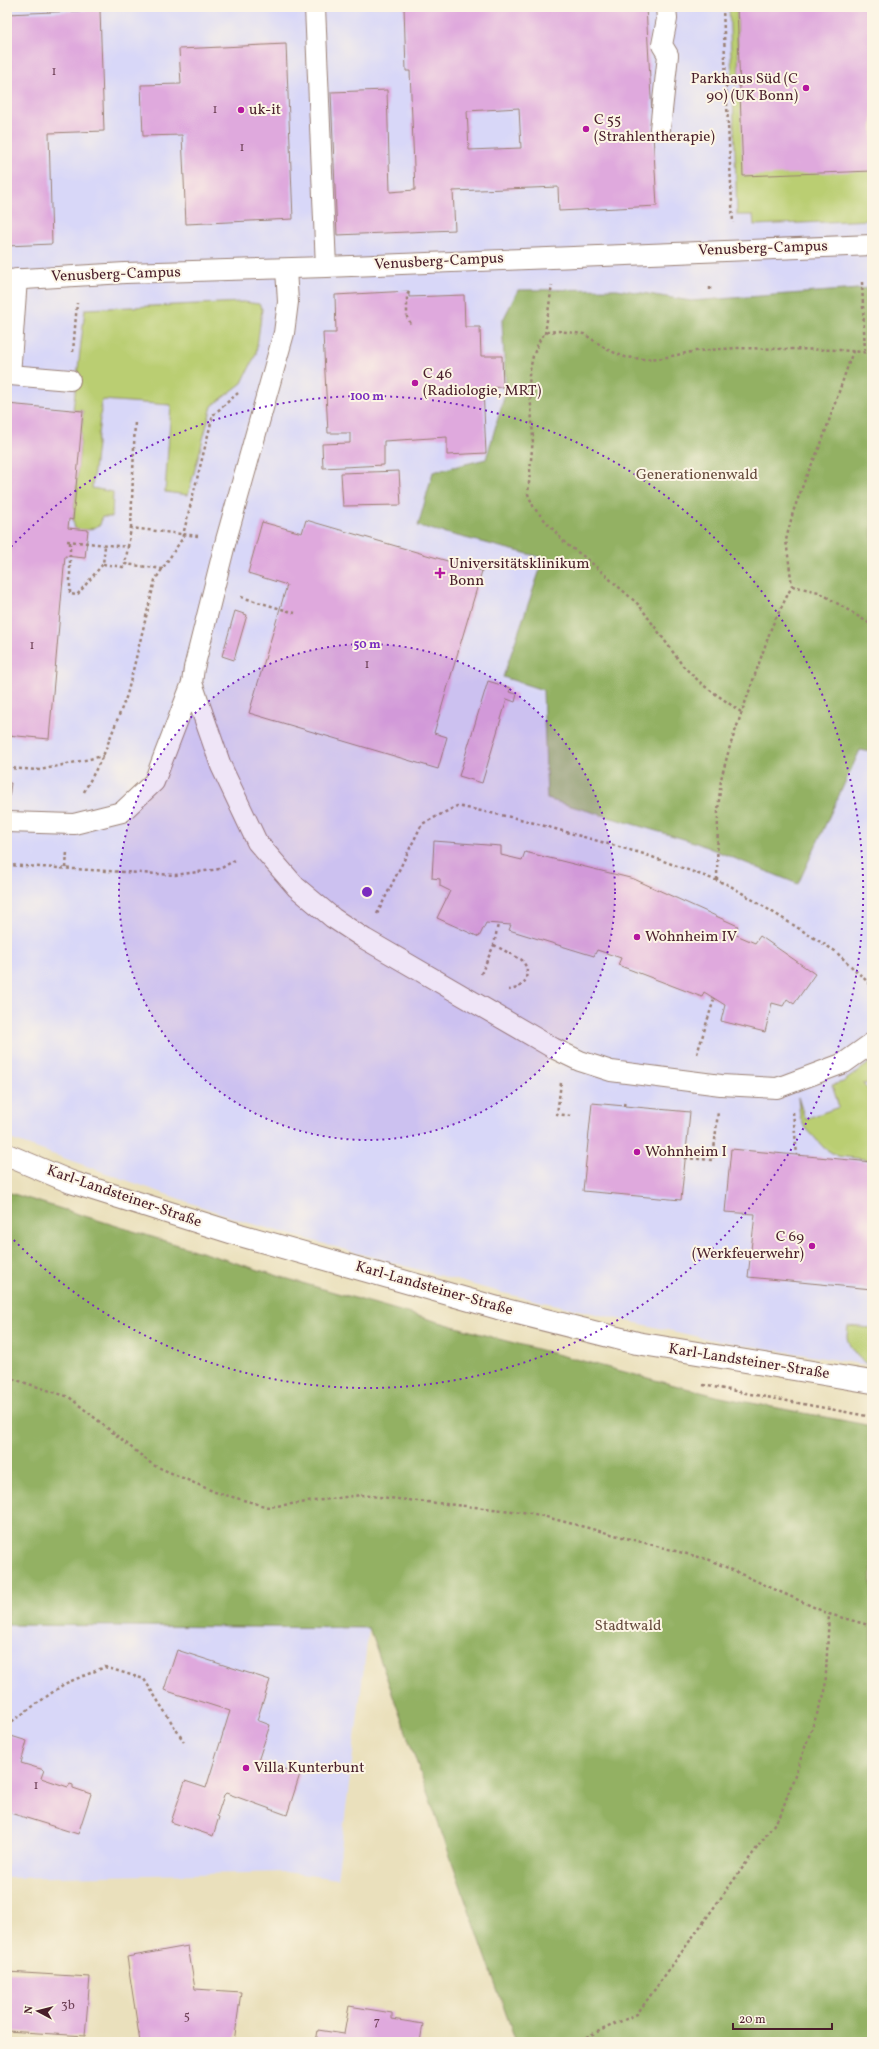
<svg xmlns="http://www.w3.org/2000/svg" width="879" height="2049" font-family="Vollkorn,serif">
  <style>
    .built { fill: #d8d7f8 }
    .green { fill: #bace72; stroke: #82764e }
    .forest { fill: #93b164; stroke: #6e6848 }
    .building { fill: #dfa9dd; fill-rule: evenodd }
    .lines { fill: none; stroke-linecap: round; stroke-linejoin: round }
    .service-casing { stroke: #9a8074; stroke-width: 22 }
    .minor-casing { stroke: #9a8074; stroke-width: 24 }
    .path { stroke: #9a8074; stroke-width: 2.5; stroke-dasharray: 3 3; stroke-linecap: butt }
    .service { stroke: #fff; stroke-width: 20 }
    .minor { stroke: #fff; stroke-width: 22 }
    .ring { fill: none; stroke: #7b2cbf; stroke-width: 2; stroke-dasharray: 2 4 }
    .poi-dot { fill: #b5179e; stroke: #fcf5e5; stroke-width: 1.5 }
    .labels { text-anchor: middle; dominant-baseline: central; stroke-width: 4; stroke-linejoin: round; paint-order: stroke }
    .number-label { font-size: 13px; fill: #6f4258 }
    .poi-label { font-size: 15px; fill: #4a1f2b; stroke: #fcf5e5; text-anchor: start }
    .street-label { font-size: 15px; fill: #4a1f2b; stroke: #fcf5e5 }
    .park-label { font-size: 15px; fill: #664b3d; stroke: #fcf5e5 }
    .centre { fill: #7b2cbf; stroke: #fcf5e5; stroke-width: 2 }
    .ring-label { font-size: 12px; text-anchor: middle; font-weight: bold; fill: #7b2cbf; stroke: #fcf5e5; stroke-width: 4; stroke-linejoin: round; paint-order: stroke }
  </style>
  <rect width="100%" height="100%" fill="#fcf5e5"/>
  <filter id="ink" filterUnits="userSpaceOnUse"><feTurbulence type="fractalNoise" baseFrequency=".025" numOctaves="2"/><feDisplacementMap in="SourceGraphic" scale="8" xChannelSelector="R" yChannelSelector="G"/><feConvolveMatrix kernelMatrix="1 2 1 2 8 2 1 2 1" color-interpolation-filters="sRGB"/></filter>
  <filter id="wash" filterUnits="userSpaceOnUse"><feTurbulence type="fractalNoise" baseFrequency=".012" numOctaves="4" result="noise"/><feDisplacementMap in="SourceGraphic" scale="16" xChannelSelector="R" yChannelSelector="G"/><feGaussianBlur stdDeviation="0.9" result="paint"/><feColorMatrix in="noise" values="0 0 0 0 0 0 0 0 0 0 0 0 0 0 0 0 0 1.4 0 .05"/><feComposite in="paint" operator="in"/></filter>
  <g filter="url(#wash)">
    <rect width="100%" height="100%" fill="#eae0bc"/>
    <!-- built -->
    <g class="built">
      <polygon points="7,7 872,7 872,1366 708,1339 503,1293 245,1222 7,1138"/>
      <polygon points="7,1625 369,1628 337,1879 286,1872 7,1878"/>
    </g>
    <!-- green -->
    <g class="green">
      <polygon points="729,7 737,7 739,79 732,79"/>
      <polygon points="740,91 872,171 872,220 754,225 753,215 737,215 733,92"/>
      <polygon points="243,302 259,304 262,309 256,354 242,383 212,406 188,495 165,492 171,405 102,400 92,488 113,492 112,517 102,517 100,525 88,530 75,529 73,520 83,411 73,410 85,309"/>
      <polygon points="872,1061 872,1083 863,1084 872,1094 872,1160 837,1156 824,1148 804,1126 800,1117 798,1097 805,1119 839,1107 832,1085 843,1082"/>
      <path d="M848,1326L872,1328V1366C862,1364 847,1346 847,1336C847,1333 848,1329 848,1326Z"/>
    </g>
    <!-- forest -->
    <g class="forest">
      <polygon points="872,288 872,752 860,750 798,884 694,842 547,799 543,690 503,677 544,558 418,526 433,472 486,459 506,391 502,322 518,290 617,289 691,301"/>
      <polygon points="7,1192 288,1279 495,1338 720,1397 872,1426 872,2042 516,2042 369,1628 7,1625"/>
    </g>
    <g id="blocks">
      <!-- building -->
      <g class="building">
        <path d="M404,7H646L657,206L559,211L558,187L453,191L455,230L337,235L331,92L387,90L390,192L415,190L410,71H406ZM519,108L521,148L469,150L467,111Z"/>
        <polygon points="737,7 872,7 872,171 743,176"/>
        <polygon points="100,10 104,131 49,133 52,244 7,246 7,14"/>
        <polygon points="286,44 293,219 186,224 182,135 143,136 141,85 181,84 179,49"/>
        <polygon points="409,291 409,297 464,295 465,327 480,327 481,356 502,356 503,387 483,388 486,453 447,455 447,437 384,441 384,465 323,468 322,444 350,443 350,433 328,433 323,333 336,333 335,295"/>
        <polygon points="7,404 83,411 73,520 69,519 68,528 88,530 85,558 65,556 49,739 7,735"/>
        <polygon points="399,471 401,505 343,506 341,473"/>
        <polygon points="306,520 482,571 434,733 447,737 438,769 249,713 287,585 248,573 262,522 302,533"/>
        <polygon points="235,611 247,615 234,660 222,656"/>
        <polygon points="488,681 511,688 509,692 517,694 515,702 507,699 482,783 459,776"/>
        <polygon points="7,783 11,783 8,806 7,806"/>
        <polygon points="434,841 501,846 501,855 522,860 525,852 634,879 738,926 734,934 755,943 760,936 815,974 794,1004 787,999 783,1006 772,1003 765,1032 721,1021 725,1005 704,992 702,997 618,965 621,958 597,950 594,956 509,930 511,925 486,923 479,937 437,918 450,891 440,886 440,879 432,878"/>
        <polygon points="592,1103 690,1112 681,1200 583,1191"/>
        <polygon points="731,1149 872,1162 872,1289 748,1277 755,1214 725,1212"/>
        <polygon points="177,1650 270,1680 257,1720 270,1725 258,1761 300,1774 287,1815 226,1793 224,1795 217,1816 219,1817 213,1836 171,1822 185,1781 206,1788 230,1711 164,1690"/>
        <polygon points="8,1735 27,1741 21,1763 44,1770 41,1778 68,1787 70,1784 73,1785 73,1788 91,1794 78,1834 7,1812"/>
        <polygon points="188,1946 195,1989 241,1992 234,2042 140,2042 127,1957"/>
        <polygon points="7,1972 90,1977 85,2036 7,2031"/>
        <polygon points="349,2006 392,2013 392,2019 423,2024 420,2042 316,2042 318,2030 344,2034"/>
      </g>
    </g>
  </g>
  <g filter="url(#ink)">
    <use href="#blocks" fill-opacity="0" stroke="#9a8074" stroke-width="1"/>
    <g class="lines">
      <defs>
        <g id="service">
          <polyline points="315,7 326,267"/>
          <polyline points="660,129 668,55 662,45 667,19 666,7"/>
          <polyline points="17,279 10,375 70,380"/>
          <polyline points="7,280 125,273 326,267 872,245"/>
          <polyline points="192,683 221,766 257,842 296,887 333,918 365,939 553,1048 580,1061 611,1071 721,1085 777,1088 844,1063 872,1043"/>
          <polyline points="7,822 74,824 122,812 154,782 192,683 194,668 226,540 284,333 288,302 286,269"/>
        </g>
        <polyline id="minor" points="7,1155 71,1182 240,1235 498,1308 637,1343 872,1382"/>
      </defs>
      <!-- service casing -->
      <use href="#service" class="service-casing"/>
      <!-- minor casing -->
      <use href="#minor" class="minor-casing"/>
      <!-- path -->
      <g class="path">
        <polyline points="723,7 726,85 740,85"/>
        <polyline points="726,85 733,223"/>
        <polyline points="862,282 865,353"/>
        <polyline points="710,290 710,284"/>
        <polyline points="409,292 407,295 407,317 411,324"/>
        <polyline points="545,334 552,285"/>
        <polyline points="73,352 77,303"/>
        <polyline points="131,528 135,420"/>
        <polyline points="67,541 128,547 125,564 163,569"/>
        <polyline points="70,542 70,594 77,595 103,564 105,546"/>
        <polyline points="128,547 131,528 198,536"/>
        <polyline points="103,564 123,567 125,564"/>
        <polyline points="792,586 819,592 872,625"/>
        <polyline points="241,597 295,613"/>
        <polyline points="741,712 703,685 683,666 639,605 586,558 566,544 534,508 528,494 533,438 529,375 533,356 541,337 548,332 558,331 584,334 608,350 625,357 643,359 662,358 696,351 736,348 840,350 872,353"/>
        <polyline points="7,768 40,770 103,756"/>
        <polyline points="84,792 103,756 127,695 155,580 182,539 213,415 238,393"/>
        <polyline points="7,865 175,875 220,869 235,860"/>
        <polyline points="66,868 67,851"/>
        <polyline points="717,880 718,811 721,779 730,746 772,626 792,586 786,540 793,512 806,477 821,444 853,351"/>
        <polyline points="377,914 422,824 457,806 520,819 644,854 729,885 835,951 872,986"/>
        <polyline points="494,945 522,960 527,968 526,980 518,988 509,990"/>
        <polyline points="481,974 494,945 498,924"/>
        <polyline points="697,1054 714,999"/>
        <polyline points="561,1083 557,1114 571,1116"/>
        <polyline points="624,1106 625,1100"/>
        <polyline points="793,1112 797,1155"/>
        <polyline points="685,1158 713,1160 718,1111"/>
        <polyline points="7,1377 69,1397 153,1465 215,1492 268,1507 361,1495 531,1513 710,1560 829,1614 872,1626"/>
        <polyline points="703,1385 872,1417"/>
        <polyline points="7,1725 64,1684 105,1667 144,1679 184,1742"/>
        <polyline points="575,2042 637,2014 780,1816 825,1692 829,1614"/>
      </g>
      <!-- service -->
      <use href="#service" class="service"/>
      <!-- minor -->
      <use href="#minor" class="minor"/>
    </g>
  </g>
  <!-- distance rings -->
  <circle cx="367" cy="892" r="248" fill="#7b2cbf" fill-opacity=".12"/>
  <g class="ring">
    <circle cx="367" cy="892" r="248"/>
    <path d="M7 551A496 496 0 1 1 7 1233"/>
  </g>
  <!-- markers -->
  <g class="poi-dot">
    <circle cx="806" cy="88" r="4"/>
    <circle cx="241" cy="110" r="4"/>
    <circle cx="586" cy="129" r="4"/>
    <circle cx="415" cy="383" r="4"/>
    <path d="M438 567h4v4h4v4h-4v4h-4v-4h-4v-4h4z"/>
    <circle cx="637" cy="937" r="4"/>
    <circle cx="637" cy="1152" r="4"/>
    <circle cx="812" cy="1246" r="4"/>
    <circle cx="246" cy="1768" r="4"/>
  </g>
  <g class="labels">
    <!-- number labels -->
    <g class="number-label">
      <text x="54" y="72">1</text>
      <text x="215" y="110">1</text>
      <text x="242" y="148">1</text>
      <text x="32" y="646">1</text>
      <text x="367" y="665">1</text>
      <text x="36" y="1786">1</text>
      <text x="68" y="2006">3b</text>
      <text x="187" y="2017">5</text>
      <text x="377" y="2022">7</text>
    </g>
    <!-- poi labels -->
    <g class="poi-label">
      <text x="798" y="79" text-anchor="end">Parkhaus Süd (C<tspan x="798" dy="17">90) (UK Bonn)</tspan></text>
      <text x="249" y="110">uk-it</text>
      <text x="594" y="120">C 55<tspan x="594" dy="17">(Strahlentherapie)</tspan></text>
      <text x="423" y="374">C 46<tspan x="423" dy="17">(Radiologie, MRT)</tspan></text>
      <text x="449" y="564">Universitätsklinikum<tspan x="449" dy="17">Bonn</tspan></text>
      <text x="645" y="937">Wohnheim IV</text>
      <text x="645" y="1152">Wohnheim I</text>
      <text x="804" y="1237" text-anchor="end">C 69<tspan x="804" dy="17">(Werkfeuerwehr)</tspan></text>
      <text x="254" y="1768">Villa Kunterbunt</text>
    </g>
    <!-- street labels -->
    <g class="street-label">
      <text transform="translate(763 249) rotate(-2)">Venusberg-Campus</text>
      <text transform="translate(439 262) rotate(-3)">Venusberg-Campus</text>
      <text transform="translate(116 275) rotate(-2)">Venusberg-Campus</text>
      <text transform="translate(124 1197) rotate(19)">Karl-Landsteiner-Straße</text>
      <text transform="translate(434 1289) rotate(16)">Karl-Landsteiner-Straße</text>
      <text transform="translate(749 1362) rotate(9)">Karl-Landsteiner-Straße</text>
    </g>
    <!-- park labels -->
    <g class="park-label">
      <text x="697" y="475">Generationenwald</text>
      <text x="628" y="1626">Stadtwald</text>
    </g>
  </g>
  <circle cx="367" cy="892" r="6" class="centre"/>
  <g class="ring-label">
    <text x="367" y="400">100 m</text>
    <text x="367" y="648">50 m</text>
  </g>
  <!-- margin -->
  <rect width="879" height="2049" fill="none" stroke="#fcf5e5" stroke-width="24"/>
  <!-- north arrow -->
  <g transform="translate(38 2011) rotate(277)" stroke="#fcf5e5" stroke-width="3" paint-order="stroke">
  <path d="M0-3L7 15L0 10L-7 15Z" fill="#4a1f2b"/>
  <text y="-6" font-size="11" font-weight="bold" text-anchor="middle" fill="#4a1f2b">N</text>
  </g>
  <!-- scale -->
  <path d="M733 2023v6h99v-6" fill="none" stroke="#4a1f2b" stroke-width="2"/>
  <text x="739" y="2023" font-size="12" fill="#4a1f2b" stroke="#fcf5e5" stroke-width="3" paint-order="stroke">20 m</text>
</svg>
